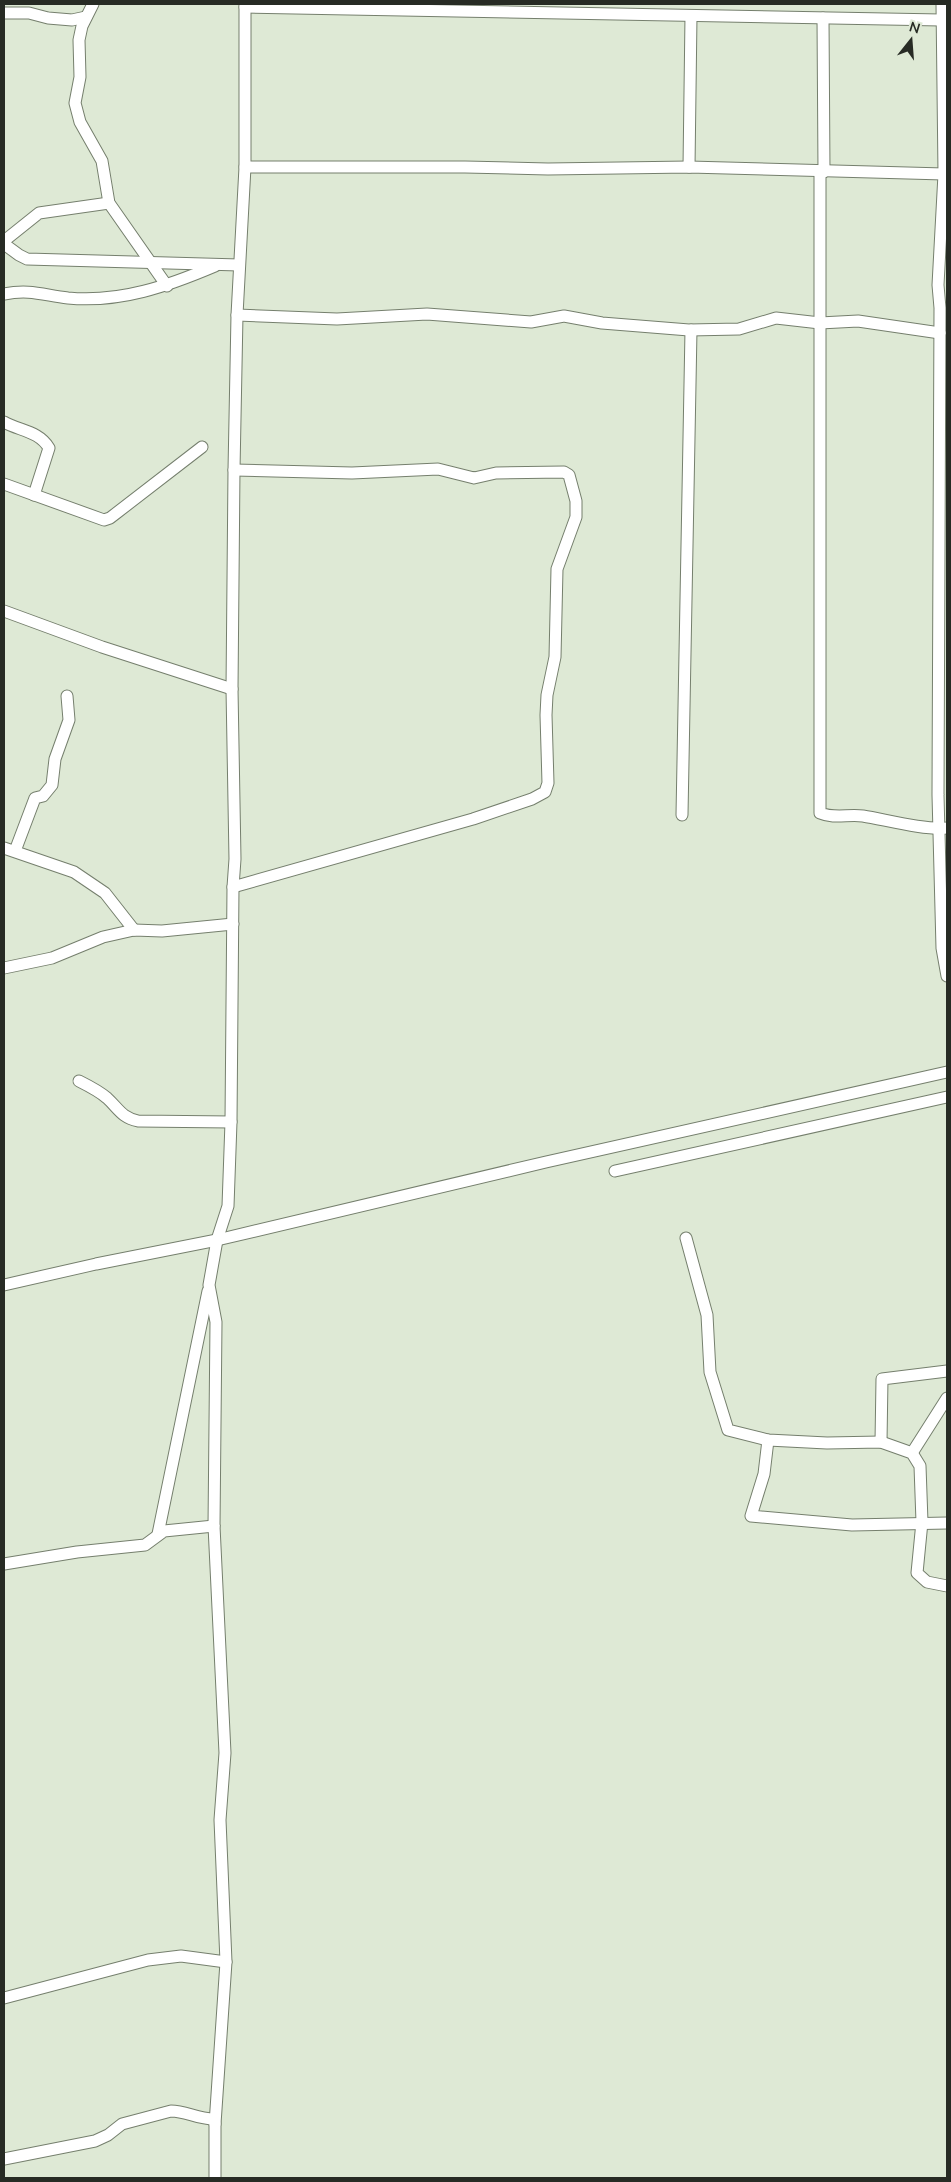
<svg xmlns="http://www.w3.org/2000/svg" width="951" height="2182" font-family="Mulish,sans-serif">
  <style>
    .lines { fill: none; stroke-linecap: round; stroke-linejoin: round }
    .minor-casing { stroke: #757f6d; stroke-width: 13 }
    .minor { stroke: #fff; stroke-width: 11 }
  </style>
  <rect width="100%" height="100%" fill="#dee9d5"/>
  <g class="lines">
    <defs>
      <g id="minor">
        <polyline points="93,4 82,26 79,40 80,77 75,103 80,122 102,161 109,203 167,286"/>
        <polyline points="942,4 944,174 938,285 940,308 938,795 942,948 947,976"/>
        <polyline points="245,7 941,20"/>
        <polyline points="4,13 29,13 48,18 72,20 86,17"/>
        <polyline points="823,18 824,172"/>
        <polyline points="245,167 465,167 548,169 689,167 944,174"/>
        <polyline points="689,167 691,16"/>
        <path d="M820,171V813C834,819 848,814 863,816C887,820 923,830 947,828"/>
        <polyline points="4,241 39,213 109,203"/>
        <polyline points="4,244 19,255 27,259 239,265"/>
        <path d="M4,294C30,289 43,295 68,298C120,303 168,286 215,266"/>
        <polyline points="237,315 337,319 427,314 531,322 564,316 602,323 689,330 739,329 776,318 820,323 858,321 940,333"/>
        <path d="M4,422C20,431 39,431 49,448L34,495"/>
        <polyline points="4,484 104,520 110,518 202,447"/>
        <polyline points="4,611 102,647 232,689"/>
        <polyline points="682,815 691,330"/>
        <polyline points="4,848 74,872 105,893 134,930"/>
        <polyline points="15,851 35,798 43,796 52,785 55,759 69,720 67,696"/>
        <polyline points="233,887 473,819 532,799 545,792 548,783 546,715 547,695 555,657 557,569 576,517 576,501 569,475 564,472 496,473 474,478 438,469 352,473 234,470"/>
        <polyline points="4,968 52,958 103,937 134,930 162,931 233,924"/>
        <path d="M79,1081C89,1086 99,1091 107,1098C119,1109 121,1117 138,1121L231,1122"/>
        <polyline points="615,1171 947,1097"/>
        <polyline points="686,1238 707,1315 710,1372 728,1430 768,1440 827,1443 881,1442 912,1453 920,1466 922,1522 917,1573 927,1582 947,1586"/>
        <polyline points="4,1285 96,1264 217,1240 546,1162 947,1072"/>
        <polyline points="768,1440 764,1474 751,1516 852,1525 947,1523"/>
        <polyline points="881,1442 882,1379 947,1371"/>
        <polyline points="912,1453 947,1398"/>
        <polyline points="158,1534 208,1291"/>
        <polyline points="4,1564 77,1552 145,1545 164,1531 214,1526"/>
        <polyline points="4,1998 148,1960 181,1956 226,1962"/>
        <path d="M4,2159L95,2141L108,2135L122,2124L171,2111C186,2111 197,2119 214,2119L215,2124"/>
        <polyline points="215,2178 215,2124 226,1962 220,1820 225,1753 214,1526 216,1322 209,1285 217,1240 228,1206 231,1122 233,887 235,859 232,689 234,470 237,315 245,167 245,4"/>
      </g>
    </defs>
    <!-- minor casing -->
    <use href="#minor" class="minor-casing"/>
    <!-- minor -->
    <use href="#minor" class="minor"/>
  </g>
  <!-- border -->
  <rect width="951" height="2182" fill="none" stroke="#272b24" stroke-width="10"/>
  <!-- north arrow -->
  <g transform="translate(911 40) rotate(17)" stroke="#dee9d5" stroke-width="4" paint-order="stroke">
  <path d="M0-4L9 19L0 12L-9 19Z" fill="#272b24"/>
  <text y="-8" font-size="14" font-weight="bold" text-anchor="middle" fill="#272b24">N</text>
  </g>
</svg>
